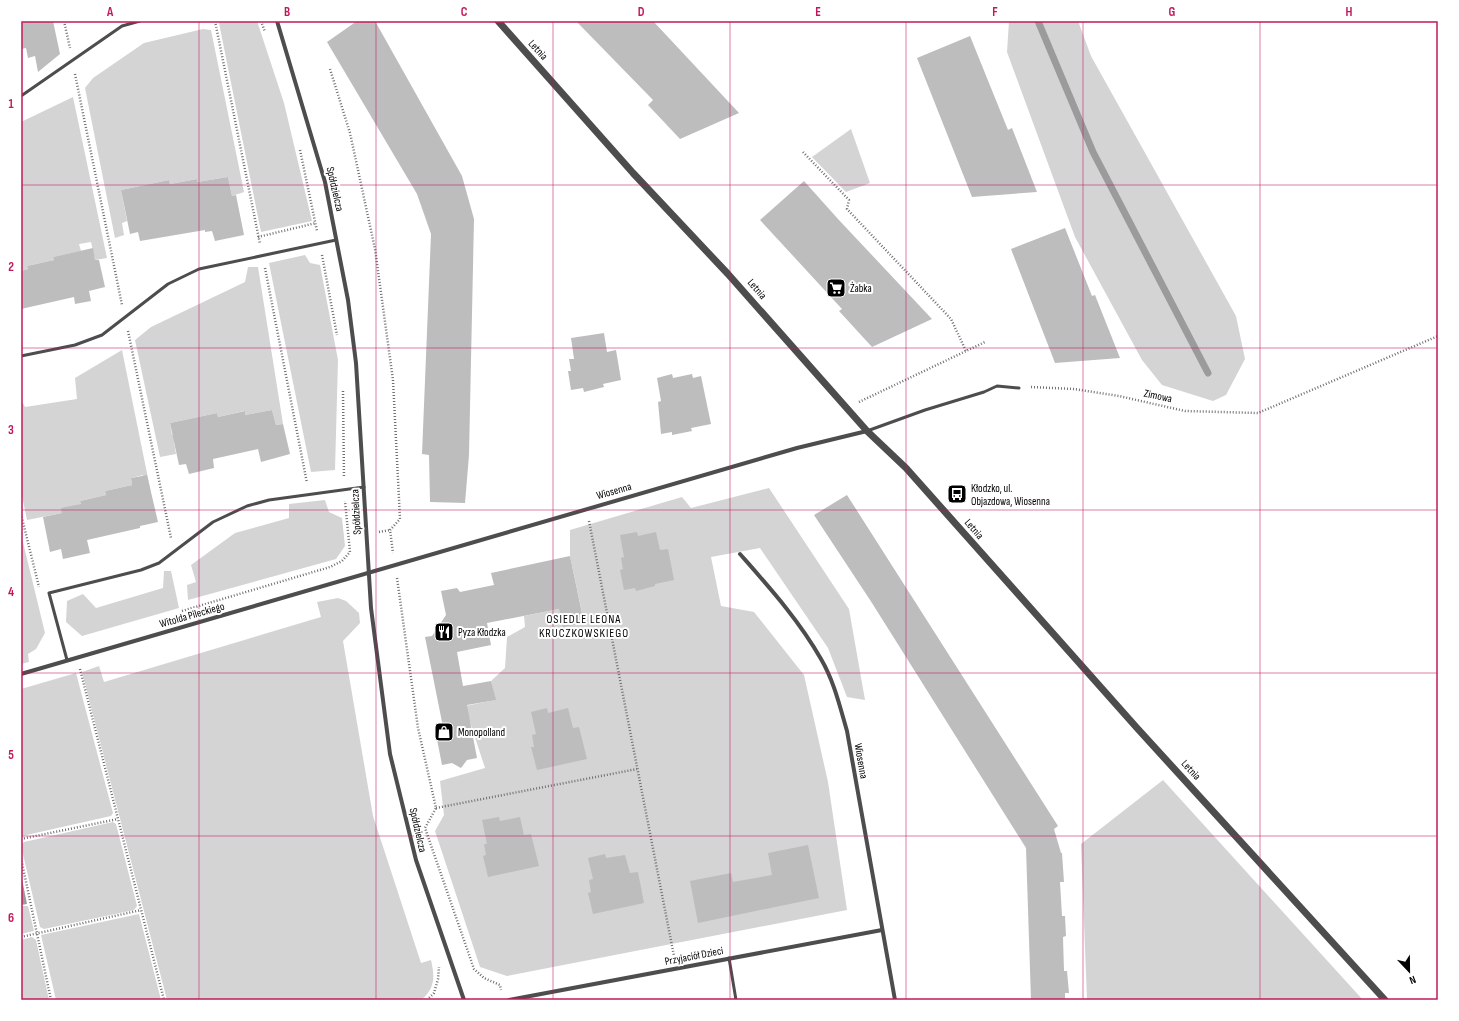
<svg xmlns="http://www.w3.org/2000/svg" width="1459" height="1021" font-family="'Sofia Sans Condensed',sans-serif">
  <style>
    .green { fill: #d4d4d4 }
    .water { fill: #9b9b9b }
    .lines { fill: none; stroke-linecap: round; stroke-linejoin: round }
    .stream { stroke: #9b9b9b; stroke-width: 7 }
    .building { fill: #bdbdbd }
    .path { stroke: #6f6f6f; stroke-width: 2.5; stroke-dasharray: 1 2; stroke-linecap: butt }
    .service { stroke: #4d4d4d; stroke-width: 3 }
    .minor { stroke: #4d4d4d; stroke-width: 4 }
    .tertiary { stroke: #4d4d4d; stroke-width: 7 }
    .grid { fill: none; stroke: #c2185b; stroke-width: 1; stroke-opacity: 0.55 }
    .labels { text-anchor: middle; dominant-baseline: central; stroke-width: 4; stroke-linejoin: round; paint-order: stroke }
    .street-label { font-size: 11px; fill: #000; stroke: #fff }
    .poi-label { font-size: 11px; fill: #000; stroke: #fff; text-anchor: start }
    .neighbourhood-label { font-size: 12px; letter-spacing: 1px; fill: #000; stroke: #fff }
    .neatline { fill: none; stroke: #c2185b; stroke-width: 1.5 }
    .grid-label { font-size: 13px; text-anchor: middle; font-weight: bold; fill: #c2185b }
  </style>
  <rect width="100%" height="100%" fill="#fff"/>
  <!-- green -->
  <g class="green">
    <polygon points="232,21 257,21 284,103 312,221 261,232 219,23"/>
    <polygon points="1009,21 1078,21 1091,56 1236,316 1245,359 1226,395 1213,401 1162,385 1142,360 1075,237 1007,52"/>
    <polygon points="203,29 211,30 244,192 232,196 228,177 197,182 197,179 170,184 169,180 121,190 127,221 122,223 124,235 115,238 85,88 93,78 144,43"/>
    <polygon points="73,97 107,258 95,260 91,242 79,244 81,251 53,257 54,260 27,266 28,269 21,271 21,122"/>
    <polygon points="851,129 870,183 846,192 812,157"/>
    <polygon points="305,255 310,263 320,265 338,360 335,470 311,472 269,263"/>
    <polygon points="248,267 258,267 283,424 276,425 272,410 245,415 244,411 218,417 217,413 170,423 172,435 178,434 179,441 174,442 176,454 160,457 135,340 151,327 245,282"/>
    <polygon points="122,350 151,493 148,494 143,475 131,478 132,485 105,491 106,495 80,501 81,504 62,513 27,520 21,491 21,400 25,407 77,399 75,378"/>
    <polygon points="769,488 849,609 865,700 847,697 828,648 760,548 711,557 721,606 754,612 804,675 828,782 847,910 507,976 480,967 435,831 444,815 440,781 485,768 470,722 460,707 495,700 491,681 505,668 507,637 525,627 524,616 559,609 584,622 570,556 570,530 682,497 691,508"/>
    <polygon points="325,500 329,512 342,518 345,546 336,559 188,600 187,585 196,582 191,565 235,533 289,518 289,504"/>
    <polygon points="21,534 45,633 36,649 28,654 29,662 21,664"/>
    <polygon points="164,571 171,571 179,608 82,636 66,622 67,601 83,594 96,608 163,588"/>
    <path d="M338,598L346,601L359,613L360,623L343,641L373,816L421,963L431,960C435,977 435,989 421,1000H167L82,672L99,666L104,682L321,617L317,602Z"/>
    <polygon points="76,673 113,813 111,816 22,836 21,835 21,689"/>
    <polygon points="1163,780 1363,1000 1087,1000 1081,844"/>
    <polygon points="113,822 116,824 137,906 134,910 44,929 40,927 21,846 24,842"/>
    <polygon points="21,906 28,906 34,931 21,934"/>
    <polygon points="139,914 161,1000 56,1000 41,935"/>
    <polygon points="32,937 36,940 49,1000 21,1000 21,940"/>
  </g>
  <!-- water -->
  <polygon class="water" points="21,874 27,904 21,905"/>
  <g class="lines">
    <!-- stream -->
    <polyline class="stream" points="1038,21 1093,152 1208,373"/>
  </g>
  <!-- building -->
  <g class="building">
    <polygon points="21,21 53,21 60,54 38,72 35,56 28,58 26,48 21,49"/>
    <polygon points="357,21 375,21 462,176 474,219 469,455 465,503 430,502 429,455 422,454 431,234 417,194 327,42"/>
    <polygon points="576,21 653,21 739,113 680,139 648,105 653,100"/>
    <polygon points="970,36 1008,130 1012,128 1037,192 972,197 917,58"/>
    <polygon points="228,177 232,196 236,195 244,235 215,241 212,231 205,232 205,230 140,241 138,232 130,234 121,190 169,180 170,184 197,179 197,182"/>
    <polygon points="804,181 838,219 932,319 872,347 839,311 842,309 760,220"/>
    <polygon points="1065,228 1092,296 1095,295 1120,358 1055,363 1011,249"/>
    <polygon points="93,248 95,260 99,260 105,287 89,291 91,301 75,304 74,297 21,309 21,271 28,269 27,266 54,260 53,257"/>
    <polygon points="604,333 607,352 616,350 621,380 603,384 604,387 584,392 583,388 571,390 568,371 571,371 569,359 574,359 571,338"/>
    <polygon points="672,374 673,378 692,374 693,378 701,376 711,424 691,428 692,431 672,435 672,432 661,434 658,402 661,401 657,378"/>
    <polygon points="272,410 276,425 283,424 290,454 261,462 258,449 213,459 214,468 189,474 186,464 179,465 170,423 217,413 218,417 245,411 245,415"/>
    <polygon points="147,475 158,522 140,526 140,528 87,540 90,553 63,559 61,549 50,552 43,517 62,513 61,508 81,504 80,501 106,495 105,491 132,485 131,478"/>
    <polygon points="847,495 1058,826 1054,829 1061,853 1062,853 1064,882 1060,882 1062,916 1065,916 1066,936 1063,937 1064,971 1067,971 1069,993 1065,993 1065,1000 1031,1000 1026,848 872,603 814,515"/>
    <polygon points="637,532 638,536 656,532 660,550 668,549 674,580 655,584 655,586 636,591 635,588 624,590 620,570 623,569 621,558 624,557 620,535"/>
    <polygon points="570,556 584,623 563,627 559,609 487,623 491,645 457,652 463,686 491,681 496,700 467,705 477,758 467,760 461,768 452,763 442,765 435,729 443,727 425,637 432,636 446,615 441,591 457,588 460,592 494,585 491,573"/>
    <polygon points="547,708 548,713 568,708 573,728 579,727 587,759 537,770 531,747 534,747 532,735 536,734 531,712"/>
    <polygon points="499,817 500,821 520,817 524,835 531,834 539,866 488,877 483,856 486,855 484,844 487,844 482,820"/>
    <polygon points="808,845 819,898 698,923 690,881 731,873 733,882 772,875 768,853"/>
    <polygon points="605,854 606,858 625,855 630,873 638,872 644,903 593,914 588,893 591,892 589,880 593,879 588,858"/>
  </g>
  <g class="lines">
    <!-- path -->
    <g class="path">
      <polyline points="64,21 70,48"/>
      <polyline points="215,21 260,244"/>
      <polyline points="261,21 265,32"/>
      <polyline points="330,69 350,133 375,249 393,380 400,519 390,530 393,553"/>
      <polyline points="75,74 122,305"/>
      <polyline points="300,150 317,231"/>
      <polyline points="803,152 849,200 847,209 951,319 966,351"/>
      <polyline points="258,237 316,223"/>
      <polyline points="322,255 337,335"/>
      <polyline points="265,268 307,483"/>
      <polyline points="128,331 171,538"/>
      <polyline points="1031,387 1074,389 1119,396 1185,411 1258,413 1438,336"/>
      <polyline points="343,391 344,478"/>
      <polyline points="859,402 985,342"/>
      <polyline points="21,514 39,587"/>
      <polyline points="589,521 674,956"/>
      <polyline points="379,532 390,530"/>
      <polyline points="397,578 418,728 436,808 425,828 474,969 484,978 500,985 501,990"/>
      <polyline points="182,611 330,567 342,561 350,552 345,501"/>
      <polyline points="80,669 164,1000"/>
      <polyline points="436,808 637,769"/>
      <polyline points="21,839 118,819"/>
      <polyline points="21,858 51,1000"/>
      <polyline points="21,937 141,910"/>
      <polyline points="427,1000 434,993 438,979 439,967"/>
    </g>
    <!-- service -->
    <g class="service">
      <polyline points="21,96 122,26 140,21"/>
      <polyline points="21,356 75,345 102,335 168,284 199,269 336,240"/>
      <polyline points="867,431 925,410 984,392 997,386 1019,388"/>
      <polyline points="67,660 49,593 141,570 159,563 213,522 247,506 269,500 364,487"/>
      <polyline points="729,958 736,1000"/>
    </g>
    <!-- minor -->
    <g class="minor">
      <polyline points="277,21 325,182 348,300 356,363 371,608 390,754 416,860 464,1000"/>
      <path d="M740,554C769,587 799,620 821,659C834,681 840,707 847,731L895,1000"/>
      <polyline points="21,674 797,448 867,431"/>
      <polyline points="509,1000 882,930"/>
    </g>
    <!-- tertiary -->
    <polyline class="tertiary" points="498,21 633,173 728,274 867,431 906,468 1137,728 1385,1000"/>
  </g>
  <!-- grid -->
  <path class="grid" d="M199,21V1000M376,21V1000M553,21V1000M730,21V1000M906,21V1000M1083,21V1000M1260,21V1000M21,185H1438M21,348H1438M21,510H1438M21,673H1438M21,836H1438"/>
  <!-- icons -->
  <defs>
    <symbol id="supermarket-square" viewBox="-11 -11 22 22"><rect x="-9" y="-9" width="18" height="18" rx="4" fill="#000" stroke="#fff"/><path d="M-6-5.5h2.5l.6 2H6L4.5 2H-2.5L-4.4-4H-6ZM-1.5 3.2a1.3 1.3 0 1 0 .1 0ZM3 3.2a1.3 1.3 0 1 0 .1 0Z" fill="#fff"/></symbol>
    <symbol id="bus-square" viewBox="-11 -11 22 22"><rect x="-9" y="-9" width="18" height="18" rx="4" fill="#000" stroke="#fff"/><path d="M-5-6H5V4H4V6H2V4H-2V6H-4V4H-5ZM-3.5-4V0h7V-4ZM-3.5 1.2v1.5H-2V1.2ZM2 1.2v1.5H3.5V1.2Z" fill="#fff"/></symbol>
    <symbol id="restaurant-square" viewBox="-11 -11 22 22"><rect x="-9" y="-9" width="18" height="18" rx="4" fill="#000" stroke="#fff"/><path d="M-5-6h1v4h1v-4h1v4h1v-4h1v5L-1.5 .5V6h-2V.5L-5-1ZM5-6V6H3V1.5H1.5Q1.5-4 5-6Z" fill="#fff"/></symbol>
    <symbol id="shop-square" viewBox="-11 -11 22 22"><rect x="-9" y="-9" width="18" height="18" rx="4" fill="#000" stroke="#fff"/><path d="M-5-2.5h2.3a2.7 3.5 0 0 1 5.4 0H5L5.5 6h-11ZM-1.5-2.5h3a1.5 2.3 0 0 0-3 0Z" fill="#fff"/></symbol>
  </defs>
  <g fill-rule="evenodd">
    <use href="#supermarket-square" x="825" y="277" width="22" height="22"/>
    <use href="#bus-square" x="946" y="483" width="22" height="22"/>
    <use href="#restaurant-square" x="433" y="621" width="22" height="22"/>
    <use href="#shop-square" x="433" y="721" width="22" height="22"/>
  </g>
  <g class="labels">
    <!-- street labels -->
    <g class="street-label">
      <text transform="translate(538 50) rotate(48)">Letnia</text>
      <text transform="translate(335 189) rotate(77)">Spółdzielcza</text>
      <text transform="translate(757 289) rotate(49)">Letnia</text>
      <text transform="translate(1158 396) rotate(12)">Zimowa</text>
      <text transform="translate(614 491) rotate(-16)">Wiosenna</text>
      <text transform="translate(356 512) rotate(-93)">Spółdzielcza</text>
      <text transform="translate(974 529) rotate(49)">Letnia</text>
      <text transform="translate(192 615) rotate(-16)">Witolda Pileckiego</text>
      <text transform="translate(861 761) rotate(80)">Wiosenna</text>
      <text transform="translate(1191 770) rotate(47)">Letnia</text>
      <text transform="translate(418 830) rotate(77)">Spółdzielcza</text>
      <text transform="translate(694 956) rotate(-11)">Przyjaciół Dzieci</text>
    </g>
    <!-- poi labels -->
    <g class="poi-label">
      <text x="850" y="288">Żabka</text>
      <text x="971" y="488">Kłodzko, ul.<tspan x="971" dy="13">Objazdowa, Wiosenna</tspan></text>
      <text x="458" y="632">Pyza Kłodzka</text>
      <text x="458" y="732">Monopolland</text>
    </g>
    <!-- neighbourhood labels -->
    <g class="neighbourhood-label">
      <text x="584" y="619">OSIEDLE LEONA<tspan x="584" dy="14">KRUCZKOWSKIEGO</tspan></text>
    </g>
  </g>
  <!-- border -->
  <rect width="1459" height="1021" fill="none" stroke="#ffffff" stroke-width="44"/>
  <!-- north arrow -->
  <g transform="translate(1409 971) rotate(158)" stroke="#ffffff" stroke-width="3" paint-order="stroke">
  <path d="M0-3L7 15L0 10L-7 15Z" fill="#000000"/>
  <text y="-6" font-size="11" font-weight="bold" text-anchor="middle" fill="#000000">N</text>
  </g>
  <rect x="22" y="22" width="1415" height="977" class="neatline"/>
  <g class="grid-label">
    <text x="110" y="16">A</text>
    <text x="287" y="16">B</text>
    <text x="464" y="16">C</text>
    <text x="641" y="16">D</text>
    <text x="818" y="16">E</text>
    <text x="995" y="16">F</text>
    <text x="1172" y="16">G</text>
    <text x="1349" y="16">H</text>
    <text x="11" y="108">1</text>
    <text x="11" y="271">2</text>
    <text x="11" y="434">3</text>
    <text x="11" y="596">4</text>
    <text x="11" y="759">5</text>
    <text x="11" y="922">6</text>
  </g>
</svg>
